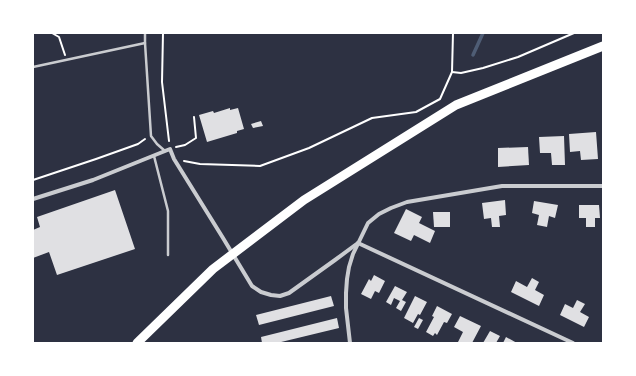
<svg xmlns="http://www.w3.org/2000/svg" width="636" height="376" font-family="Helvetica,sans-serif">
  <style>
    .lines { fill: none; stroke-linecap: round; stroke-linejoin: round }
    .stream { stroke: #4f5d75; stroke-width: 3.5 }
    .building { fill: #e0e0e3 }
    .path { stroke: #fff; stroke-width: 2 }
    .service { stroke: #caccd0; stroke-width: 2.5 }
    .minor { stroke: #caccd0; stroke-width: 4 }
    .trunk { stroke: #fff; stroke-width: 9 }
  </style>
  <rect width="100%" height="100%" fill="#2d3142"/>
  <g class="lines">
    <!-- stream -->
    <polyline class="stream" points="473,55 483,33"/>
  </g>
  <!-- building -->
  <g class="building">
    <polygon points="230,108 230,110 238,108 244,129 237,131 237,133 207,142 199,115 213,111 214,113"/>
    <polygon points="261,121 263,126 253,128 251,124"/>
    <polygon points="596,132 598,159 581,160 580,151 570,152 569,134"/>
    <polygon points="564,136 565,165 552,165 551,153 540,153 539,137"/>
    <polygon points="528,147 529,165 498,167 498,148"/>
    <polygon points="115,190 135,249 57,275 49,252 33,258 33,230 40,227 37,217"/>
    <polygon points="505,200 506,215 499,216 500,227 492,227 491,218 484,219 482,203"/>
    <polygon points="534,201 558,205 555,218 549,216 547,227 537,225 539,215 532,213"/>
    <polygon points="579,205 599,205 600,218 595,218 595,227 586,227 586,218 579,218"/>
    <polygon points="406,209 422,217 419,223 435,231 430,243 414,235 411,241 394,233"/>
    <polygon points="433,212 450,212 450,227 434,227"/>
    <polygon points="374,275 385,281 379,293 375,291 371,299 361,294 369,279 371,281"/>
    <polygon points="532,278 539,282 535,290 544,295 539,306 511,292 516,281 527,287"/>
    <polygon points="395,286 407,292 402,300 406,302 401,311 396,308 400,301 394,298 391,305 386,302"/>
    <polygon points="331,296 334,306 259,325 256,315"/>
    <polygon points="415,296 427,302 420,315 418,314 413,323 404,318"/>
    <polygon points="577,300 585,304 580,312 589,317 584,327 560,315 565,304 573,308"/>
    <polygon points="437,306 452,314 447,323 444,322 437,335 435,333 433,336 426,332 434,317 432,316"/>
    <polygon points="460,316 481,326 472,343 460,343 458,342 463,332 454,327"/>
    <polygon points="337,318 339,328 277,343 262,343 261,337"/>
    <polygon points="419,318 423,320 418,329 414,327"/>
    <polygon points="490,331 500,336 496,343 483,343"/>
    <polygon points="506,337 517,343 503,343"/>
  </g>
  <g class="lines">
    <!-- path -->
    <g class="path">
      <polyline points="52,33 59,37 65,55"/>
      <polyline points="163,33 162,82 169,141"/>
      <polyline points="452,72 461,73 483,68 518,57 574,33"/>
      <polyline points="176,147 185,145 196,138 194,117"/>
      <polyline points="184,161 200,164 260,166 309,148 372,118 416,112 440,99 452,72 453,33"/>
      <polyline points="33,180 96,159 138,144 145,139"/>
    </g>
    <!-- service -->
    <g class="service">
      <polyline points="145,33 145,43 151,136 157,144 165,151"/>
      <polyline points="33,67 145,43"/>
      <polyline points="154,156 168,211 168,255"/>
    </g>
    <!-- minor -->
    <g class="minor">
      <polyline points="33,199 93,180 170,149 174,159 223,238 252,286 261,292 271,295 280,296 289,293 335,260 358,243"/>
      <polyline points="358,243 573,343"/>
      <polyline points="350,343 346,308 346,293 347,279 349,267 353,254 368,223 379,214 391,208 407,202 502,186 603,186"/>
    </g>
    <!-- trunk -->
    <polyline class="trunk" points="137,343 213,269 304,200 456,105 603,46"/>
  </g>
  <!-- border -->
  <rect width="636" height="376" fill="none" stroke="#ffffff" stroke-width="68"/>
</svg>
